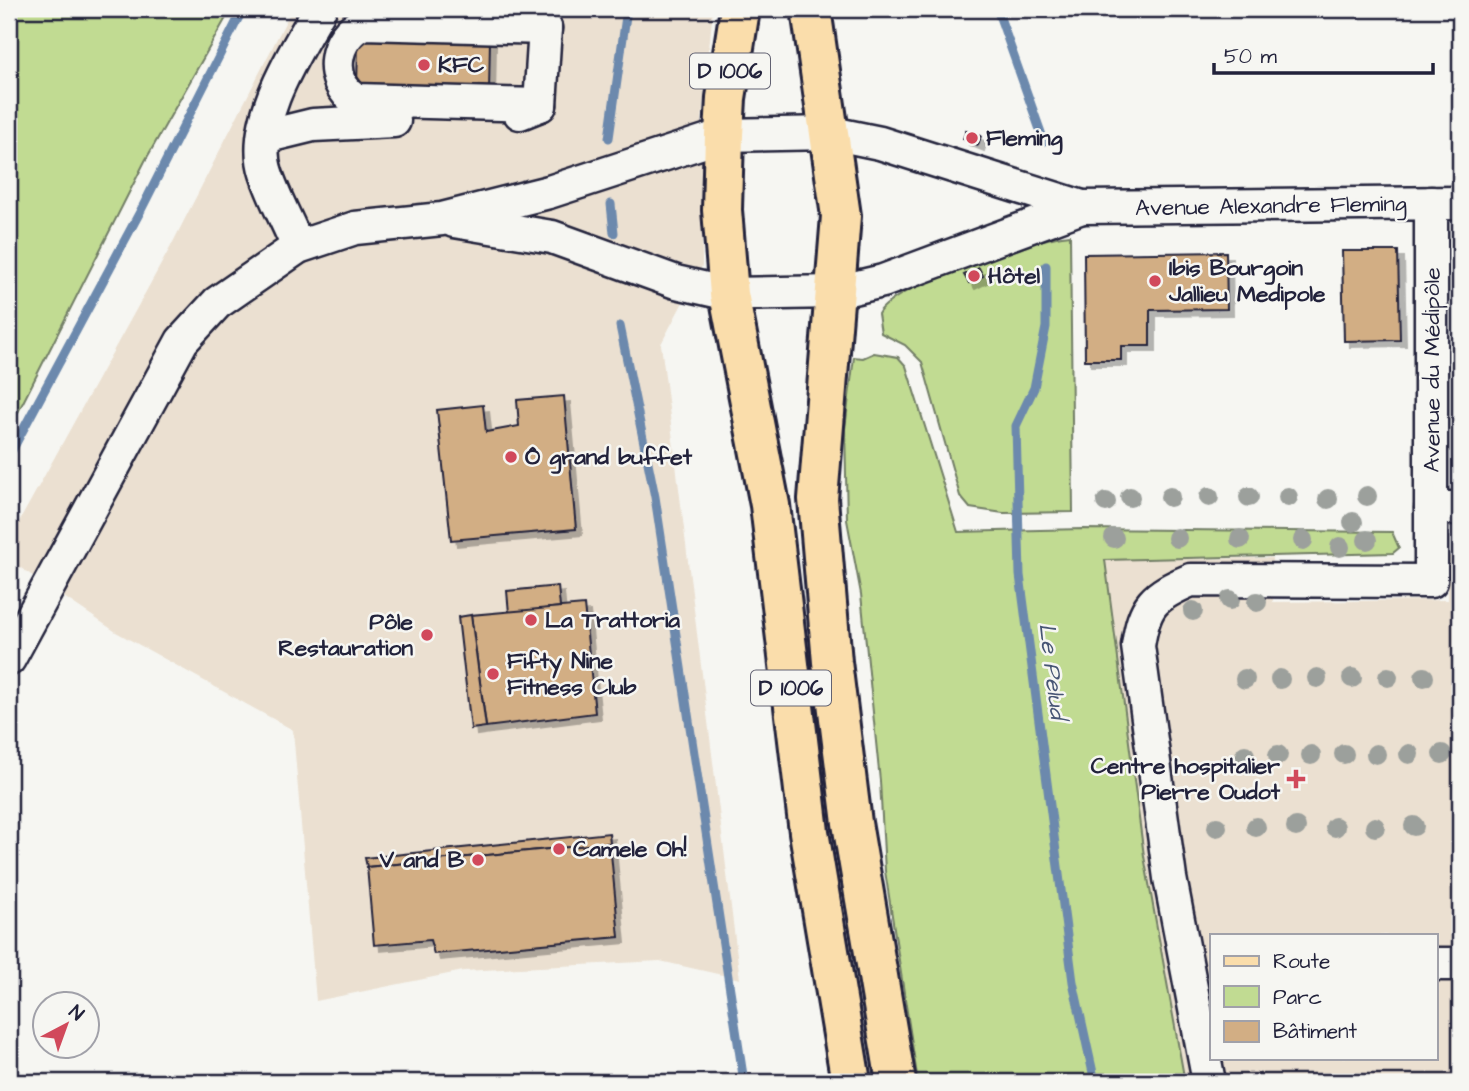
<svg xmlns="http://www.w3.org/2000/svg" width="1469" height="1091" font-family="'Architects Daughter',sans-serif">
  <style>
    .built { fill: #ebe0d1; fill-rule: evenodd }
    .green { fill: #c1db92; stroke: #727e66; stroke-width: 2 }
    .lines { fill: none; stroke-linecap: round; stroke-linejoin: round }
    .stream { stroke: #6c89ad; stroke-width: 9 }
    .building { fill: #d2ae84; stroke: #22223b; stroke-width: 2; filter: url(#shadow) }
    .minor-casing { stroke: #22223b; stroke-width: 37 }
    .major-casing { stroke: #22223b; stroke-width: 44 }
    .minor { stroke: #f6f6f2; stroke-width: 32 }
    .major { stroke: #faddab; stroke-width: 38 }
    .tree { fill: #9ca09c }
    .poi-dot { fill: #d1495b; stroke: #f6f6f2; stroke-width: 2.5 }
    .labels { text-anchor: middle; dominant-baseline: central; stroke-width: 5; stroke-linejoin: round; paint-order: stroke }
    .shield { fill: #f6f6f2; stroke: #626272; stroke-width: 2 }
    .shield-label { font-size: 21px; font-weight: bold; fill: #22223b }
    .poi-label { font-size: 23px; font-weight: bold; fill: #22223b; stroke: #f6f6f2; text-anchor: start }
    .street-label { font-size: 23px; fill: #22223b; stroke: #f6f6f2 }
    .water-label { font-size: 24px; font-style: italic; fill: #475574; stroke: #f6f6f2 }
  </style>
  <defs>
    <filter id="shadow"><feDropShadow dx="6" dy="6" stdDeviation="0" flood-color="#0004"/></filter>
  </defs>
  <rect width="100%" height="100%" fill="#f6f6f2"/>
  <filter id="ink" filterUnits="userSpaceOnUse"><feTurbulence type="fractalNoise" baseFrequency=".0143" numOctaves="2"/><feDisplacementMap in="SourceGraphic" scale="14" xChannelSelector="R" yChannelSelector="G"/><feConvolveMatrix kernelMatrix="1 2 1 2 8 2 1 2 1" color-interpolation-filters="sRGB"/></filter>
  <g filter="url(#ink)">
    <!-- built -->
    <g class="built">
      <polygon points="292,9 713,9 702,119 702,266 661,344 740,979 660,961 463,971 316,1001 293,730 116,632 9,560 9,540 170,248"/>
      <path d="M1448,556H1460V1082H1185L1144,856L1104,560L1272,558L1273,602L1448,600ZM1212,935H1436V1058H1212Z"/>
    </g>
    <!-- green -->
    <g class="green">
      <polygon points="9,9 231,9 145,161 9,430"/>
      <path d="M1070,235L1073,512L1003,513L970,508L960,496L922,362L905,345L881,333L878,314C895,284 1033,238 1070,235Z"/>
      <polygon points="874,353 898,357 906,366 958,532 1083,529 1392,532 1399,548 1393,553 1105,560 1144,856 1185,1082 918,1082 885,871 880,781 861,594 847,520 845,429 854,357 863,358"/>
    </g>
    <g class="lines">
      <!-- stream -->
      <g class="stream">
        <polyline points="997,9 1044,141"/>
        <polyline points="609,138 627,9"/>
        <polyline points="611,204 614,233"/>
        <polyline points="1046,266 1046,327 1034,388 1016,426 1020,575 1073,982 1095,1082"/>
        <polyline points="620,326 655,497 744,1082"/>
        <polyline points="9,456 141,210 243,9"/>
      </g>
    </g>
    <!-- building -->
    <g class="building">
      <polygon points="358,36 490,39 489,94 357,91"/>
      <polygon points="966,131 981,136 978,145 963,139"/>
      <polygon points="1342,251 1398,251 1400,340 1344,341"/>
      <polygon points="1226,252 1227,309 1150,310 1150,346 1121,346 1121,360 1085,360 1084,254"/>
      <polygon points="979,268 983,276 969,283 964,275"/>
      <polygon points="564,396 576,529 451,540 437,410 483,405 486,432 519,426 517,400"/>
      <polygon points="558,586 560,607 509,613 507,591"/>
      <polygon points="584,605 595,713 486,727 471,615"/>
      <polygon points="471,615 486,727 471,729 458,617"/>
      <polygon points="609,833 610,843 367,867 365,858"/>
      <polygon points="610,843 619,937 434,954 430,940 374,945 367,867"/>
    </g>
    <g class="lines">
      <defs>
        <g id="minor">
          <path d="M540,105L356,100C326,81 333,36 364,23L545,28"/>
          <polyline points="520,113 540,105 545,28 527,17"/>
          <polyline points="264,137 313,125 394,121"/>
          <polyline points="1431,203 1431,508 1460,508"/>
          <polyline points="454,221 552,237 676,282 729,294 836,292 883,281 1082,207"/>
          <path d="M298,247C288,222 274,198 266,173C249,122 296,51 320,9"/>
          <polyline points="9,659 182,341 217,303 298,247 355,228 442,219 549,192 724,135 831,133 880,143 1082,207 1460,203"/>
          <polyline points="1436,964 1460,964"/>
          <path d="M1209,1082L1170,878L1138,646C1144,605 1153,596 1191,580L1431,581V508"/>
        </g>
        <g id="major">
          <polyline points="740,9 726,98 724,135 722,210 729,294 770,505 809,832 851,1082"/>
          <polyline points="811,9 841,216 818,499 832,662 852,823 896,1082"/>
        </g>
      </defs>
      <!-- minor casing -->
      <use href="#minor" class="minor-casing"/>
      <!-- major casing -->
      <use href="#major" class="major-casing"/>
      <!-- minor -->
      <use href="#minor" class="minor"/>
      <!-- major -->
      <use href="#major" class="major"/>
    </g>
    <!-- trees -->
    <g class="tree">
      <circle cx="1367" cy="496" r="10"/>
      <circle cx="1130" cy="497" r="10"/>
      <circle cx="1170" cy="497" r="10"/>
      <circle cx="1209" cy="497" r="10"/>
      <circle cx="1249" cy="497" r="10"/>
      <circle cx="1288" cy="497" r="10"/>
      <circle cx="1328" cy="499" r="10"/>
      <circle cx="1106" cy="502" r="10"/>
      <circle cx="1353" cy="522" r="10"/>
      <circle cx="1114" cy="538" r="10"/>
      <circle cx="1177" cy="538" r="10"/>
      <circle cx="1240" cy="539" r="10"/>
      <circle cx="1303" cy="540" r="10"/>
      <circle cx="1367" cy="540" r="10"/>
      <circle cx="1340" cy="547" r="10"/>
      <circle cx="1230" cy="600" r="10"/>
      <circle cx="1257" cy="602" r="10"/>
      <circle cx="1193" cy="611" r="10"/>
      <circle cx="1388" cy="677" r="10"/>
      <circle cx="1424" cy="677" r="10"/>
      <circle cx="1317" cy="678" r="10"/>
      <circle cx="1352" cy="678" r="10"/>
      <circle cx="1245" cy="679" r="10"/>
      <circle cx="1280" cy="679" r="10"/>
      <circle cx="1344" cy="754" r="10"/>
      <circle cx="1376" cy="754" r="10"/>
      <circle cx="1409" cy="754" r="10"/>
      <circle cx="1442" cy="754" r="10"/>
      <circle cx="1245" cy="755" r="10"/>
      <circle cx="1278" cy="755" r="10"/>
      <circle cx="1311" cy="755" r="10"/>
      <circle cx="1414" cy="826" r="10"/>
      <circle cx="1217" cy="827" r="10"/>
      <circle cx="1256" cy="827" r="10"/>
      <circle cx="1296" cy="827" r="10"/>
      <circle cx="1335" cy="827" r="10"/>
      <circle cx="1375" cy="827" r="10"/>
    </g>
  </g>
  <!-- markers -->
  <g class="poi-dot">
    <circle cx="424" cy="65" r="7"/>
    <circle cx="972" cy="138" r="7"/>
    <circle cx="974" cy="276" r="7"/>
    <circle cx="1155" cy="281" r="7"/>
    <circle cx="511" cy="457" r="7"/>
    <circle cx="531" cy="620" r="7"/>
    <circle cx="427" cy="635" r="7"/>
    <circle cx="493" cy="674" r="7"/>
    <path d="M1292.5 768.5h7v7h7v7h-7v7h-7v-7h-7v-7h7z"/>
    <circle cx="559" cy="849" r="7"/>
    <circle cx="478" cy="860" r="7"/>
  </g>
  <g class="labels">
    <!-- shield labels -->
    <g class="shield">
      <rect x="690" y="53.5" width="80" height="35" rx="5"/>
      <rect x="751" y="670.5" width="80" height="35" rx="5"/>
    </g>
    <g class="shield-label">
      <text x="730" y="71">D 1006</text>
      <text x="791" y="688">D 1006</text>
    </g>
    <!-- poi labels -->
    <g class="poi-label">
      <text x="438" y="65">KFC</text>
      <text x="986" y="138">Fleming</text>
      <text x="1169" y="268">Ibis Bourgoin<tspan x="1169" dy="26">Jallieu Medipole</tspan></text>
      <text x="988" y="276">Hôtel</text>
      <text x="525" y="457">Ô grand buffet</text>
      <text x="545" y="620">La Trattoria</text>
      <text x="413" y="622" text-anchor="end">Pôle<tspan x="413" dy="26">Restauration</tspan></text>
      <text x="507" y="661">Fifty Nine<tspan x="507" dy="26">Fitness Club</tspan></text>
      <text x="1280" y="766" text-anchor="end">Centre hospitalier<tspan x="1280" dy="26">Pierre Oudot</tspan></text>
      <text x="573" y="849">Camele Oh!</text>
      <text x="464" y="860" text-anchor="end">V and B</text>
    </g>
    <!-- street labels -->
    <g class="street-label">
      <text transform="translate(1271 206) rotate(-1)">Avenue Alexandre Fleming</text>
      <text transform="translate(1432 370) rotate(-90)">Avenue du Médipôle</text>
    </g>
    <!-- water labels -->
    <g class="water-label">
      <text transform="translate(1052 671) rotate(83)">Le Pelud</text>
    </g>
  </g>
  <!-- margin -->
  <rect width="1469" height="1091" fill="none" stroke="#f6f6f2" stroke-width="35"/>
  <rect x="18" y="18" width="1434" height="1056" fill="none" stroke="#22223b" stroke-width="2.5" filter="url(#ink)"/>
  <!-- legend -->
  <rect x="1210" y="934" width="228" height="126" fill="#f6f6f2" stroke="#a1a1a9" stroke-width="2"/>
  <rect x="1224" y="956" width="35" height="10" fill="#faddab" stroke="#a1a1a9" stroke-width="2"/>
  <text x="1273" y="968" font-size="21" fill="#22223b">Route</text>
  <rect x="1224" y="986" width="35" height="21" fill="#c1db92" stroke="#a1a1a9" stroke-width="2"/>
  <text x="1273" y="1004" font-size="21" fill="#22223b">Parc</text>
  <rect x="1224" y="1021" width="35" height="21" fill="#d2ae84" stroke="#a1a1a9" stroke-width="2"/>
  <text x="1273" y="1038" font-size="21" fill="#22223b">Bâtiment</text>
  <!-- north arrow -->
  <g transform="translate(66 1025) rotate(41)"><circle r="33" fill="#f6f6f2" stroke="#a1a1a9" stroke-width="2"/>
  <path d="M0-5L12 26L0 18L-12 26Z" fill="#d1495b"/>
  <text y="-10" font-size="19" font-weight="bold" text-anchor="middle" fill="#22223b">N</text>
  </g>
  <!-- scale -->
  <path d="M1214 63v10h219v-10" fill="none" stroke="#22223b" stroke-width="3.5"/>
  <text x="1224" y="63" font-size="21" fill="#22223b" stroke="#f6f6f2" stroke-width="5" paint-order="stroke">50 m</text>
</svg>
